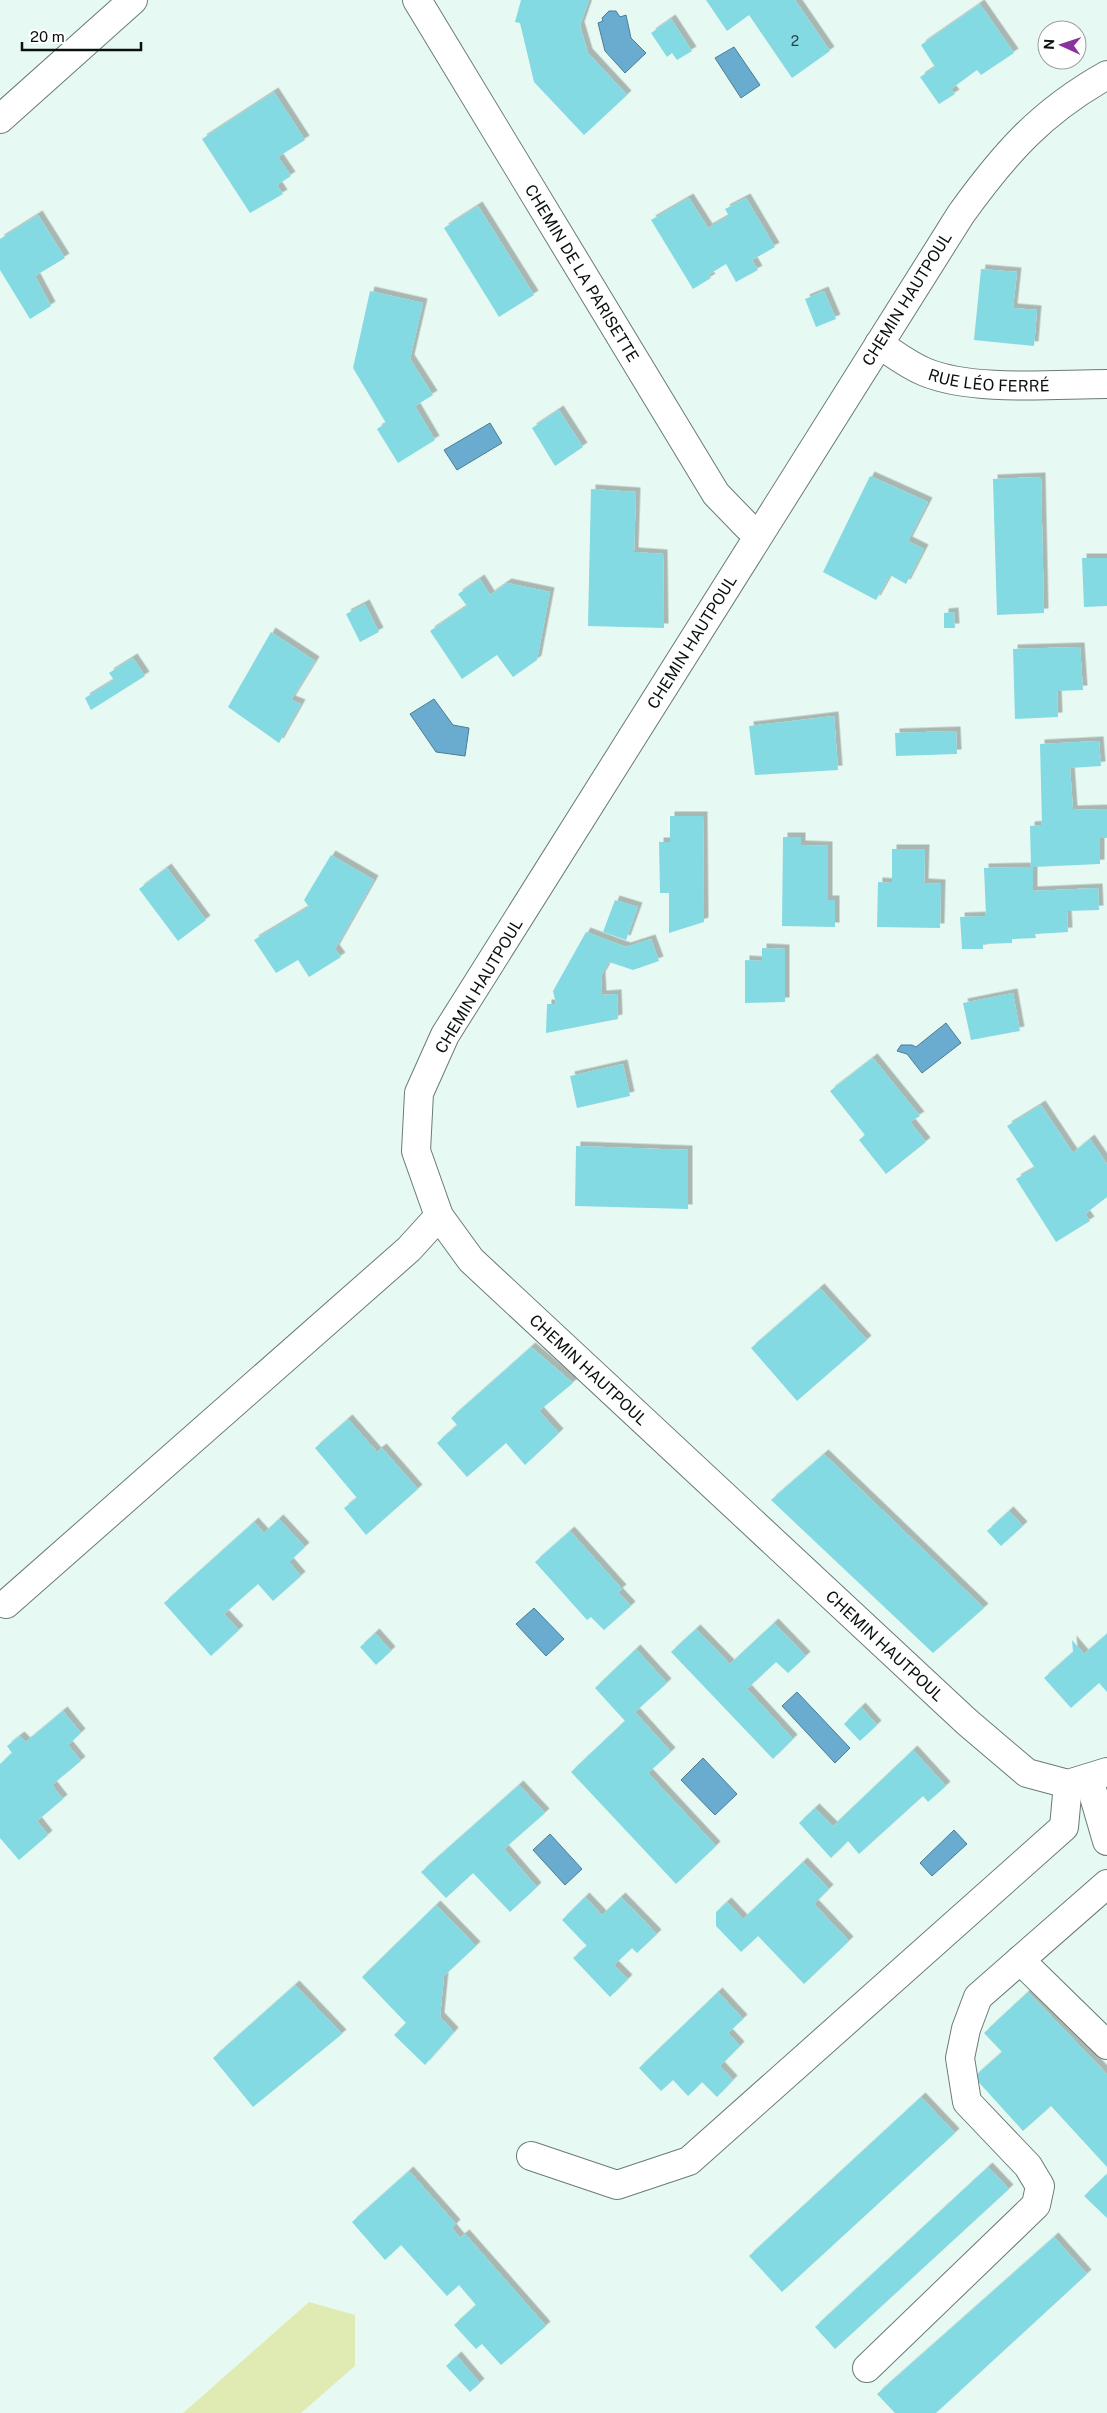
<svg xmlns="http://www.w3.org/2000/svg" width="1107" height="2413" font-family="'Public Sans',sans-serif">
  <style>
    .green { fill: #e0ebb4 }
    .water { fill: #69accf; stroke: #4c7d95 }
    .building { fill: #83dae2; filter: url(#shadow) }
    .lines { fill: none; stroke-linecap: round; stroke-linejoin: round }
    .minor-casing { stroke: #6a7b75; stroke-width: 30 }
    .minor { stroke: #fff; stroke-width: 28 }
    .labels { text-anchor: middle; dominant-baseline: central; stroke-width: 5; stroke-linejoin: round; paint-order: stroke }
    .number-label { font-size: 14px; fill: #284244 }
    .street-label { font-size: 16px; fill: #0a100f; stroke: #fff }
  </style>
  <defs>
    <filter id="shadow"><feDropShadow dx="4.5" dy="-4.5" stdDeviation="0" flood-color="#0004"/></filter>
  </defs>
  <rect width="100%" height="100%" fill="#e7f9f3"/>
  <!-- green -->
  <polygon class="green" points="309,2302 355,2315 355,2366 301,2413 183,2413"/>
  <!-- water -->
  <g class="water">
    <polygon points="609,11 616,11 620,17 626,15 631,38 646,53 625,73 605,51 598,23 603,21 602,18"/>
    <polygon points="734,47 760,85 741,98 715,58"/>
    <polygon points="490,423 502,443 457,470 444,450"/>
    <polygon points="434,699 453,725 469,728 465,756 436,752 410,714"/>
    <polygon points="946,1023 961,1043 922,1073 907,1054 897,1051 901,1045 912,1045 916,1047"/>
    <polygon points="534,1608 564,1639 546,1656 516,1624"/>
    <polygon points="797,1692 850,1748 835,1763 782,1706"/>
    <polygon points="703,1758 737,1794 715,1815 681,1780"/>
    <polygon points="954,1830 967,1844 932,1876 920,1863"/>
    <polygon points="550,1834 582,1869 565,1885 533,1850"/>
  </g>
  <!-- building -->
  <g class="building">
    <polygon points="521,0 589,0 580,26 588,53 627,95 584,135 534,82 520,23 515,22"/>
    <polygon points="706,0 795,0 830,51 792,78 749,15 727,31"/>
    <polygon points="980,4 1014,53 981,75 977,70 951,89 955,94 939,104 920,77 935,67 921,45"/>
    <polygon points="671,19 692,51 677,60 672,53 667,57 651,33"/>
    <polygon points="274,92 305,140 278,157 291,176 277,185 283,194 250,213 202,139"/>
    <polygon points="689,198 708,228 729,216 725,209 746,198 775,247 752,260 758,270 736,282 726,264 708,275 711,278 693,289 651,220"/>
    <polygon points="478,206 534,295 499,317 444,228"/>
    <polygon points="38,215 65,258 35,276 51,306 30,319 0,270 0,239"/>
    <polygon points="981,269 1017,272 1013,308 1037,310 1034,346 974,340"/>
    <polygon points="370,291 423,303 410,359 433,395 415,406 435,440 398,463 377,429 386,423 353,368"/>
    <polygon points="824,291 836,319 816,327 805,299"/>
    <polygon points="559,410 583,447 555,466 532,428"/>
    <polygon points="870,476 928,502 908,541 924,549 906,584 890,575 876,600 823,572"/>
    <polygon points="1041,477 1044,613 997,615 993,479"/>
    <polygon points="591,489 636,492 634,552 663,554 664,628 588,626"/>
    <polygon points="1082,558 1107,558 1107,606 1084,607"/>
    <polygon points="480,579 490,595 507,583 550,592 537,660 513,677 497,655 462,679 430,631 467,606 458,594"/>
    <polygon points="365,604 379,632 360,642 346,614"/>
    <polygon points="954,612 955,628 944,628 944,613"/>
    <polygon points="271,632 315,661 291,700 301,704 279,743 228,707"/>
    <polygon points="1080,647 1083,690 1057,691 1058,717 1015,719 1013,649"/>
    <polygon points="133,658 145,676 91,710 85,698 114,680 109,673"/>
    <polygon points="834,716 838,770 755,775 749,726"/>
    <polygon points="956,731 957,754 896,756 895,733"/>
    <polygon points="1099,741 1101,766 1070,768 1073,810 1107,809 1107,838 1100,838 1100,864 1033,867 1033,891 1098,888 1099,910 1067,911 1068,932 1035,934 1036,938 1012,939 1012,943 983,944 983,949 962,949 960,917 986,916 984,868 1031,867 1030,826 1042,825 1040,744"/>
    <polygon points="670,816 703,816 704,922 669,933 669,893 660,893 659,842 670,842"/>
    <polygon points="783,837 801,837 801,845 828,846 828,900 835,900 835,927 782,926"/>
    <polygon points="892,849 925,849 924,883 941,884 940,928 877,927 878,882 892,883"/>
    <polygon points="331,855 374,880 335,949 341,957 309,977 298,960 276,973 254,940 309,907 304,900"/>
    <polygon points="167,868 206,920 178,941 139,889"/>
    <polygon points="615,900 638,907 626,940 603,932"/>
    <polygon points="586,932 626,947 651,939 659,961 633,970 609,962 601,976 602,995 617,994 618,1019 546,1033 547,1004 556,1004 553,991"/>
    <polygon points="762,948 785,949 785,1002 745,1003 745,960 762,961"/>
    <polygon points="1013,993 1020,1031 971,1040 963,1003"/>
    <polygon points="873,1058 920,1116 910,1122 926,1142 886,1174 859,1140 865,1135 830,1091"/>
    <polygon points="623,1064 630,1096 577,1108 570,1076"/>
    <polygon points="1041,1105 1073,1153 1090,1139 1107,1164 1107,1197 1085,1214 1090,1221 1056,1242 1016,1179 1035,1168 1007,1126"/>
    <polygon points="576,1146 688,1150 688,1209 575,1206"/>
    <polygon points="820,1288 867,1340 797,1401 751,1348"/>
    <polygon points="531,1347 573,1383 539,1411 559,1433 525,1465 506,1443 467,1477 437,1443 457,1425 451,1418"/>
    <polygon points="348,1419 377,1452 382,1448 418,1489 366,1535 344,1508 357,1498 315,1448"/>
    <polygon points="824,1454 984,1608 933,1653 771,1500"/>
    <polygon points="1009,1511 1023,1526 1001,1546 987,1531"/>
    <polygon points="279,1519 305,1547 289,1562 301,1576 273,1601 258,1584 224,1614 239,1630 211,1656 164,1603 254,1522 264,1533"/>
    <polygon points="570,1531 622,1589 618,1592 631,1606 604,1630 591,1617 587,1620 535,1562"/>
    <polygon points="774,1623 806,1656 788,1673 776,1662 747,1689 793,1739 773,1759 671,1652 696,1629 730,1664"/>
    <polygon points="375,1633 391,1651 376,1665 360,1647"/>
    <polygon points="1107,1634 1107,1692 1099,1683 1071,1708 1044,1678 1073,1652 1072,1640 1084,1654"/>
    <polygon points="636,1649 667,1683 635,1712 671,1752 648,1773 716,1846 676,1884 571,1772 625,1721 595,1688"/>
    <polygon points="861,1707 877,1725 860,1741 844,1724"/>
    <polygon points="63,1711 81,1733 68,1745 81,1761 52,1785 63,1799 37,1821 48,1835 19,1860 0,1838 0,1764 12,1753 7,1746 20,1736 26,1742"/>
    <polygon points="913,1750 946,1786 928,1802 923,1796 859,1854 848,1841 831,1858 799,1823 815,1808 833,1826"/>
    <polygon points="519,1785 545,1813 504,1849 537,1887 510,1912 473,1873 446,1898 421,1872"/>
    <polygon points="803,1862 829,1889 814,1904 849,1941 804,1984 758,1936 741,1952 716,1926 716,1912 727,1902 743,1919"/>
    <polygon points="585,1897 602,1915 621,1897 657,1934 637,1953 632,1948 614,1965 628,1979 610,1997 573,1958 587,1946 562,1920"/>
    <polygon points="436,1905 476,1946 444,1976 440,2017 454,2032 425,2065 394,2035 406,2023 362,1977"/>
    <polygon points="295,1985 342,2034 253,2107 213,2058"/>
    <polygon points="718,1992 743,2019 728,2033 740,2046 720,2066 733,2080 717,2097 702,2082 688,2096 673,2080 661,2091 639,2068"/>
    <polygon points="1028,1992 1107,2074 1107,2167 1051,2106 1023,2131 974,2077 1002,2052 984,2033"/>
    <polygon points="921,2097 955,2133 782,2292 749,2256"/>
    <polygon points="988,2167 1009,2189 835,2349 815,2327"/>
    <polygon points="409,2171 456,2224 452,2228 460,2238 465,2234 546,2326 501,2365 482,2344 476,2349 454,2325 476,2305 459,2285 447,2296 401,2245 385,2260 352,2222"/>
    <polygon points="1107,2174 1107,2218 1084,2196"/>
    <polygon points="1054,2237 1087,2274 936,2413 895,2413 877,2394"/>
    <polygon points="457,2356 480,2383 470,2392 446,2366"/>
  </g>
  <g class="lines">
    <defs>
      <g id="minor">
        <path id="s1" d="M417,0L716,494L748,527L760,533"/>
        <path id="s2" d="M1107,75C1041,112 1005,153 961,214L445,1035L419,1093L416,1151L439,1216L471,1260L967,1722L1027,1773L1068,1784L1107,1772"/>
        <polyline points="0,119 133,0"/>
        <path id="s3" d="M879,344C894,354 908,365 925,372C974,392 1053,384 1107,384"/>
        <polyline points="6,1604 409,1249 439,1216"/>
        <polyline points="1089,1779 1107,1841"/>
        <polyline points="1020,1960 1107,2045"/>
        <polyline points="531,2156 617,2185 689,2161 1064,1827 1068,1784"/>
        <polyline points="867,2368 1036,2205 1040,2186 1028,2166 967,2102 960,2058 966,2029 978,1997 1107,1884"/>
      </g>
    </defs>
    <!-- minor casing -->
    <use href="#minor" class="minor-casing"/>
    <!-- minor -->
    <use href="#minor" class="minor"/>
  </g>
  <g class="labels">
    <!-- number labels -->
    <g class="number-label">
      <text x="795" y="41">2</text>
    </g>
    <!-- street labels -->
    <g class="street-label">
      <text stroke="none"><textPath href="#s1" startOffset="319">CHEMIN DE LA PARISETTE</textPath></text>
      <text transform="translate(907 299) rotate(-58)">CHEMIN HAUTPOUL</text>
      <text stroke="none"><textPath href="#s3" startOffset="119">RUE LÉO FERRÉ</textPath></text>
      <text transform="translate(692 642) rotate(-58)">CHEMIN HAUTPOUL</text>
      <text transform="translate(479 986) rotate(-59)">CHEMIN HAUTPOUL</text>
      <text stroke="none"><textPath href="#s2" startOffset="1579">CHEMIN HAUTPOUL</textPath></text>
      <text stroke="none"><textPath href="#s2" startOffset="1984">CHEMIN HAUTPOUL</textPath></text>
    </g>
  </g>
  <!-- north arrow -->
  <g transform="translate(1062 45) rotate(273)"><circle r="24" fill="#ffffff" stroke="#9d9f9f"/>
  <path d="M0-4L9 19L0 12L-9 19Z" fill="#8a33a0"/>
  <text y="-8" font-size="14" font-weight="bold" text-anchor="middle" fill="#0a100f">N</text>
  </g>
  <!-- scale -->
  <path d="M22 42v8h119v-8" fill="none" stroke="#0a100f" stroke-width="2.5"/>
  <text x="30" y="42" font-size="15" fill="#0a100f" stroke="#ffffff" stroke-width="4" paint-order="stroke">20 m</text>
</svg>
